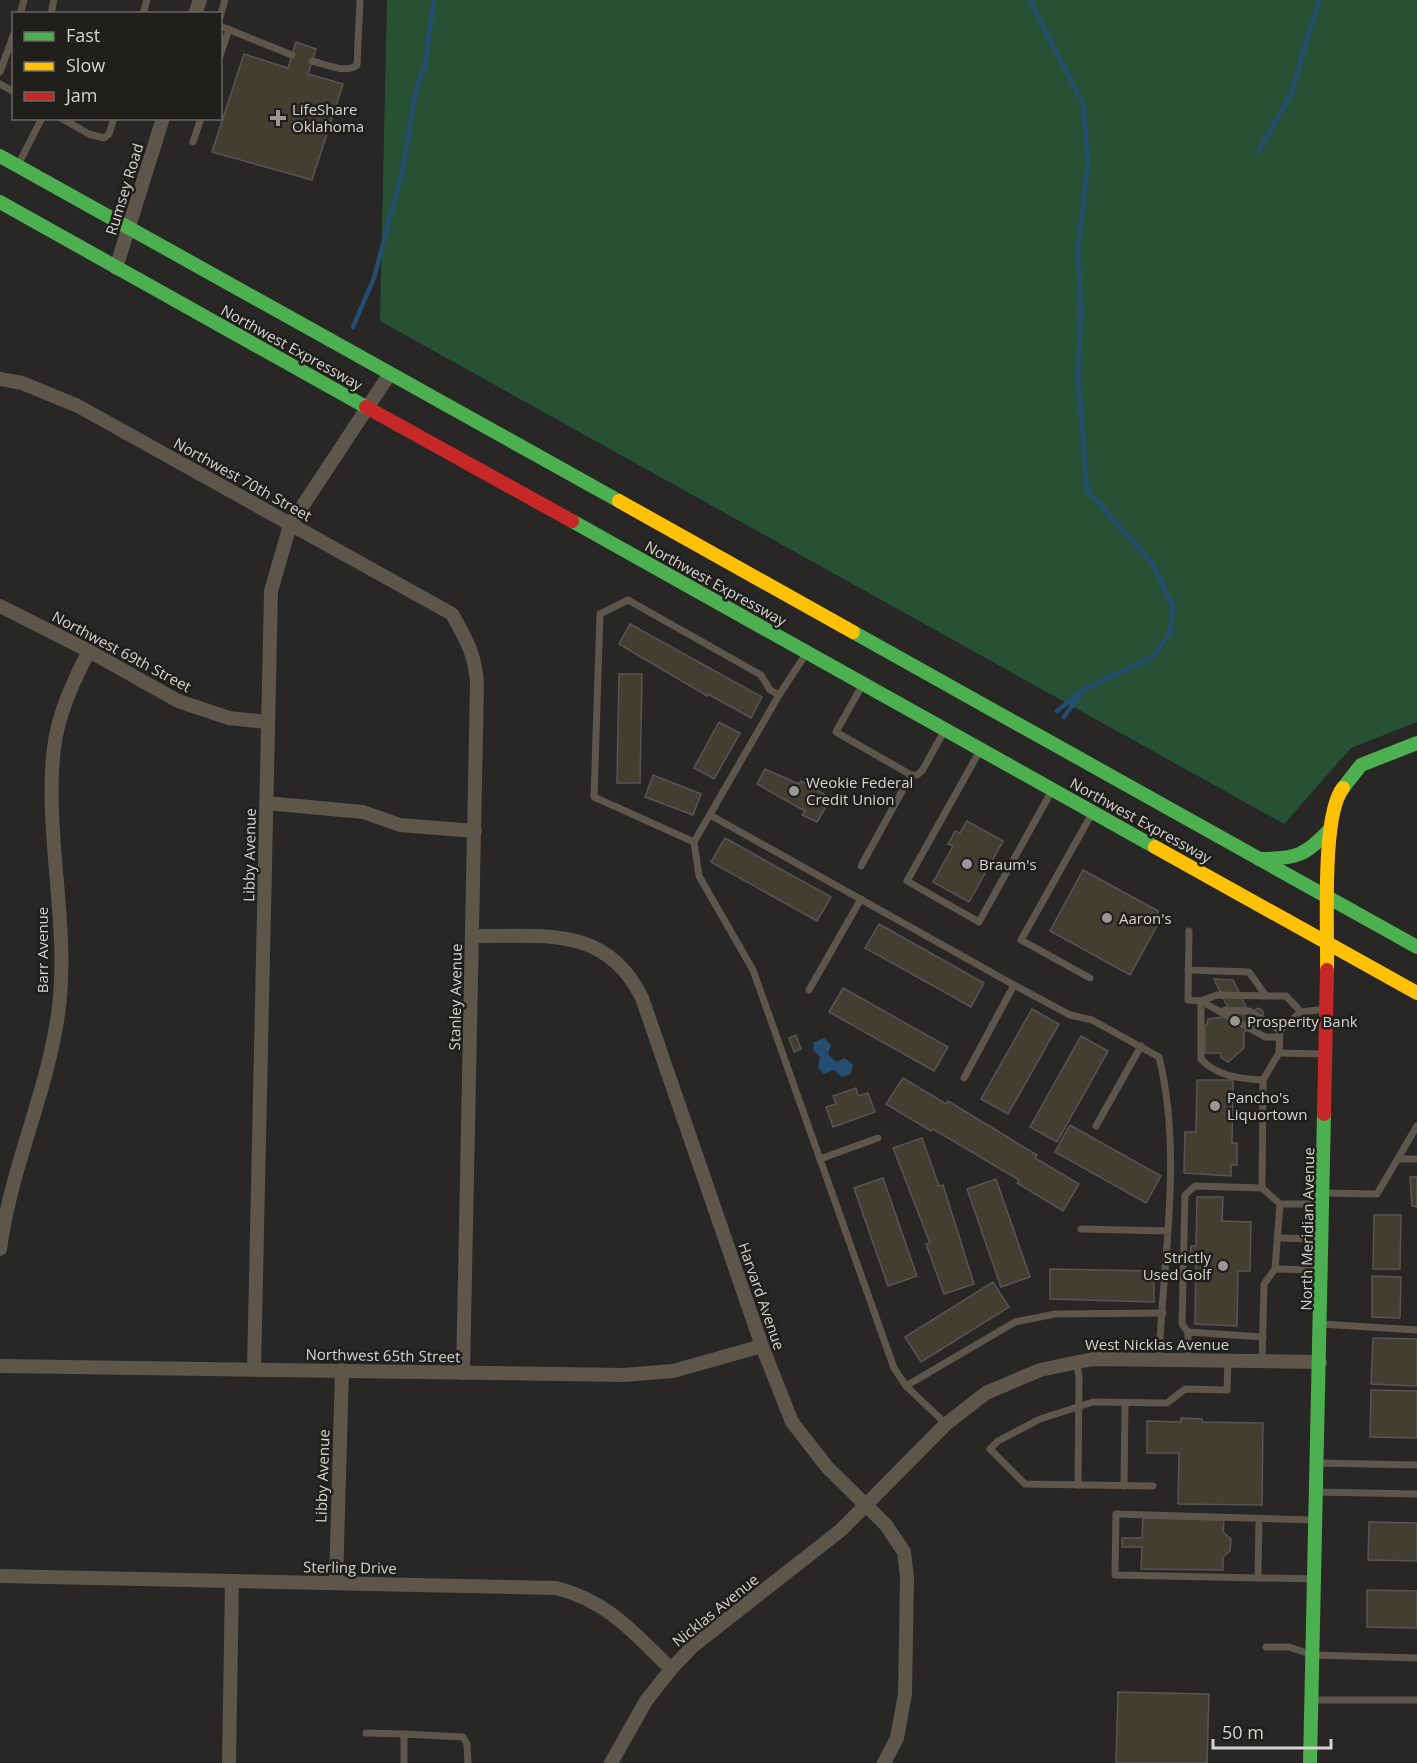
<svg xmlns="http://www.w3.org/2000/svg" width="1417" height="1763" font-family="'Open Sans',sans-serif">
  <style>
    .green { fill: #265135 }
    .water { fill: #244d70 }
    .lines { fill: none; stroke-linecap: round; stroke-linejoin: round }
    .stream { stroke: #244d70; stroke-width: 4.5 }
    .building { fill: #423e32; stroke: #565553; stroke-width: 1.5 }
    .lane { stroke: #5e554b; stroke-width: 7 }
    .street { stroke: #5e554b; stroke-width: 14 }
    .fast { stroke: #4caf50; stroke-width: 14 }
    .slow { stroke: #ffc107; stroke-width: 14 }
    .jam { stroke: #c62828; stroke-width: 14 }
    .poi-dot { fill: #989795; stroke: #201f1b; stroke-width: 2 }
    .labels { text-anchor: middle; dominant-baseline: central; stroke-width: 5; stroke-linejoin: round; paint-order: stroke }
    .poi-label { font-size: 15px; fill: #d4d4d1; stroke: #201f1b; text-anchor: start }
    .street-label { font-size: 15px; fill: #d4d4d1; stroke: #201f1b }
  </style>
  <rect width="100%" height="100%" fill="#282725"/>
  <!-- green -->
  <polygon class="green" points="387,0 1417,0 1417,722 1351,748 1284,824 380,321"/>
  <!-- water -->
  <polygon class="water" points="824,1038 831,1045 828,1054 836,1062 845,1058 853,1065 851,1074 842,1077 834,1070 824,1074 818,1068 820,1057 813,1050 814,1042"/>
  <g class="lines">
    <!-- stream -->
    <g class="stream">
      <polyline points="1029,0 1083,103 1088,162 1078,251 1081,311 1078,377 1087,490 1153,564 1173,607 1170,633 1152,657 1085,689 1057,711"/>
      <polyline points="1258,152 1291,94 1319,0"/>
      <polyline points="353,327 374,278 403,168 416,90 425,65 434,0"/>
      <polyline points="1064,717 1080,695"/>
    </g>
  </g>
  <!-- building -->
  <g class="building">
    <polygon points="296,42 316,49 308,74 343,84 312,180 212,152 244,54 288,68"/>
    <polygon points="630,624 762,697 751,718 708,694 707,696 619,644"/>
    <polygon points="619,674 642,674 640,783 617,783"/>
    <polygon points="719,722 740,733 714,779 694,768"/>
    <polygon points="765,769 799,784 801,781 831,798 817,822 802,815 805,811 757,784"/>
    <polygon points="653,775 701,794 693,815 645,797"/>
    <polygon points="967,821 1003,841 969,902 933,882 953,846 948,844 952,837 955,831 960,833"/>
    <polygon points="725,838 831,897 817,921 711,862"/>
    <polygon points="1083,870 1158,911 1157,926 1130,975 1050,931"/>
    <polygon points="879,924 984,983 971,1007 865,948"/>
    <polygon points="1214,979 1233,980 1249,1013 1258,1008 1263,1011 1262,1022 1244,1032 1244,1048 1228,1062 1221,1057 1221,1053 1205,1053 1205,1025 1207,1025 1208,1019 1232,1016"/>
    <polygon points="843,988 948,1047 934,1071 829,1012"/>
    <polygon points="1032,1009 1059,1024 1008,1114 981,1099"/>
    <polygon points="796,1035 801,1049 794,1052 789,1038"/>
    <polygon points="1081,1036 1108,1051 1057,1142 1030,1127"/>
    <polygon points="903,1078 946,1104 948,1101 1037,1155 1035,1158 1079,1184 1063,1211 1017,1183 1019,1180 933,1129 931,1131 886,1104"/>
    <polygon points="1197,1080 1233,1080 1232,1143 1237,1143 1237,1165 1231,1165 1231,1176 1184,1173 1185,1132 1196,1132"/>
    <polygon points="856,1088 858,1096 868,1093 875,1112 833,1127 826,1107 836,1104 833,1096"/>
    <polygon points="1070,1125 1161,1176 1146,1203 1055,1152"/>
    <polygon points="922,1138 939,1186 943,1185 974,1284 944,1294 926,1244 930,1243 893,1148"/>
    <polygon points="1410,1177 1417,1177 1417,1207 1412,1206"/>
    <polygon points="883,1178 917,1276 888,1286 854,1188"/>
    <polygon points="996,1179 1030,1277 1001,1287 967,1189"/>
    <polygon points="1197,1197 1223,1197 1222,1221 1251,1222 1250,1271 1238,1271 1237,1326 1195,1324 1196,1260 1190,1260 1191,1246 1196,1246"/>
    <polygon points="1374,1215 1401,1215 1400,1269 1373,1269"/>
    <polygon points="1050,1269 1154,1271 1154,1302 1050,1299"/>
    <polygon points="1372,1276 1401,1277 1400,1318 1372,1317"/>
    <polygon points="993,1282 1009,1307 921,1362 905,1337"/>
    <polygon points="1373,1338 1417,1339 1417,1386 1371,1384"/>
    <polygon points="1371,1390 1417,1391 1417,1438 1370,1437"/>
    <polygon points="1181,1418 1202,1419 1202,1422 1263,1423 1262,1505 1178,1504 1179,1453 1147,1453 1147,1421 1181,1422"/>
    <polygon points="1143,1518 1224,1520 1223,1532 1231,1539 1230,1551 1223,1557 1223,1570 1141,1569 1142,1547 1122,1547 1122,1538 1142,1538"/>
    <polygon points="1369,1522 1417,1523 1417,1561 1368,1560"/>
    <polygon points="1367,1590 1417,1591 1417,1628 1367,1627"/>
    <polygon points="1118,1692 1209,1694 1207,1763 1116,1763"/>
  </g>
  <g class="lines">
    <!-- lane -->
    <g class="lane">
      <polyline points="20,14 24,0"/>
      <polyline points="51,14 54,0"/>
      <polyline points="143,14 147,0"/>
      <polyline points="220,17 225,0"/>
      <polyline points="220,26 292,55"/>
      <polyline points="220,56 229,29"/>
      <path d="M312,61C325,64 346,74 357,65L360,0"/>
      <polyline points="0,72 14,33"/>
      <polyline points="0,84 14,92"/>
      <polyline points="61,118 89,134 104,138 109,134 114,118"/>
      <polyline points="193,142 201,118"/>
      <polyline points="20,161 42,118"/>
      <polyline points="804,657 779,695 694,842 699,876 753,970 894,1368 906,1386 946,1424"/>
      <polyline points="860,689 836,732 911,775 917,775 922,771 942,735"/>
      <polyline points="978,754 907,881 979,922 1050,794"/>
      <path d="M710,815L1014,985L1070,1015L1092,1020L1159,1057C1183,1154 1163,1260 1159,1358"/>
      <polyline points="1090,817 1021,940 1090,978"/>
      <polyline points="694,842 594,797 600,614 628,600 761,675 770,690 779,695"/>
      <polyline points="861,866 911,775"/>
      <polyline points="1189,931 1188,1000 1201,1001 1217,995 1266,996"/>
      <polyline points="1188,970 1249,972 1266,996 1286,996 1301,1012"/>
      <polyline points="809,990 861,899"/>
      <path d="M1201,1001V1059C1216,1076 1241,1079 1263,1080"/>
      <polyline points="1201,1001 1265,1037 1279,1037"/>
      <polyline points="1225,1010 1249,1011 1280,1030"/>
      <polyline points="1279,1053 1325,1054"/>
      <polyline points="964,1078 1014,985"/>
      <polyline points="1096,1126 1141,1046"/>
      <polyline points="820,1159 878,1138"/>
      <polyline points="1398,1159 1417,1159"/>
      <polyline points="1324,1193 1377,1194 1417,1126"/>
      <polyline points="1280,1204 1320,1204"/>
      <polyline points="1081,1229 1167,1231"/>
      <polyline points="1277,1238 1320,1239"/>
      <polyline points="1275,1269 1320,1270"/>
      <polyline points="1321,1324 1417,1330"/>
      <polyline points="1188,1332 1263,1337"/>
      <polyline points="1188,1359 1188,1332 1182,1324 1185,1195 1195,1186 1262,1188"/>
      <polyline points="1262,1361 1264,1284 1275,1269 1280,1204 1262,1188 1263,1080 1279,1053 1280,1030 1301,1012 1326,1009"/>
      <polyline points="1076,1362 1079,1376 1078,1485"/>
      <polyline points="906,1386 1015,1322 1055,1314 1163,1313"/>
      <polyline points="1317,1463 1417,1465"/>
      <polyline points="1124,1486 1125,1403"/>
      <polyline points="1153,1486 1025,1484 990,1449 998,1441 1040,1419 1093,1402 1167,1403 1185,1389 1227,1390 1228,1360"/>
      <polyline points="1317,1492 1417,1494"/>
      <polyline points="1258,1578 1259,1519"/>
      <polyline points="1314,1579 1115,1575 1116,1514 1314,1520"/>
      <polyline points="1266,1647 1289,1647 1313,1655 1417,1658"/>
      <polyline points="1315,1700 1417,1700"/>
      <polyline points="366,1733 404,1734"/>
      <polyline points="404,1763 404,1734 463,1737 467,1744 468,1763"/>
    </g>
    <!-- street -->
    <g class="street">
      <polyline points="195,14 200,0"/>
      <polyline points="116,268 163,118"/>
      <path d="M0,379L22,383L78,406L452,614C466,639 476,656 477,685L463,1373"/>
      <polyline points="0,606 89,651 178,701 229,718 267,722"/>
      <polyline points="266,803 363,812 400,825 475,831"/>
      <path d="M472,936C542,937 606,924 642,998L762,1346L792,1422L827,1467L886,1525L904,1552L907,1577L905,1694L897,1738L884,1763"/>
      <path d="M0,1249C11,1166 49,1089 59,1007C69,921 44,832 54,748C58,714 73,682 89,651"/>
      <polyline points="0,1366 624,1375 673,1371 762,1346"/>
      <polyline points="254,1369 271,591 290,525 389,375"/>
      <path d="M0,1576L556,1588C608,1601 634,1633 671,1669"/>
      <polyline points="336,1583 342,1370"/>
      <polyline points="229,1763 232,1581"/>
      <polyline points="611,1763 646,1701 671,1669 693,1646 841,1530 946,1424 986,1393 1040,1370 1093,1359 1320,1362"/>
    </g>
    <!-- fast -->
    <g class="fast">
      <polyline points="0,156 619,501"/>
      <polyline points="0,202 366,407"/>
      <polyline points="572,521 1155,847"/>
      <polyline points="853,632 1417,947"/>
      <polyline points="1343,788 1361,765 1417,743"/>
      <path d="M1259,859C1295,859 1306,856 1330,829"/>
      <polyline points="1310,1763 1324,1114"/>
    </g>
    <!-- slow -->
    <g class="slow">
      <polyline points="619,501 853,632"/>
      <polyline points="1155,847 1417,993"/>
      <path d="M1327,970C1328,931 1321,815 1343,788"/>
    </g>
    <!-- jam -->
    <g class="jam">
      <polyline points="366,407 572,521"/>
      <polyline points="1324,1114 1327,970"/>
    </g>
  </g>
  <!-- markers -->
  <g class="poi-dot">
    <path d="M275 109h6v6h6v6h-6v6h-6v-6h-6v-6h6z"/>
    <circle cx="794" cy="791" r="6"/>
    <circle cx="967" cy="864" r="6"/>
    <circle cx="1107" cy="918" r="6"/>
    <circle cx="1235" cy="1021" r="6"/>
    <circle cx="1215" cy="1106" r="6"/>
    <circle cx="1223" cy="1266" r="6"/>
  </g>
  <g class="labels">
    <!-- poi labels -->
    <g class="poi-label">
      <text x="292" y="109">LifeShare<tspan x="292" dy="17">Oklahoma</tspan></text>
      <text x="806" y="782">Weokie Federal<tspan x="806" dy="17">Credit Union</tspan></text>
      <text x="979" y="864">Braum's</text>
      <text x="1119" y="918">Aaron's</text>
      <text x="1247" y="1021">Prosperity Bank</text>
      <text x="1227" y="1097">Pancho's<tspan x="1227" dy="17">Liquortown</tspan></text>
      <text x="1211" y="1257" text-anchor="end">Strictly<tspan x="1211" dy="17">Used Golf</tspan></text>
    </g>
    <!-- street labels -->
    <g class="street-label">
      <text transform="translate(124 189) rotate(-73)">Rumsey Road</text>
      <text transform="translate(292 347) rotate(29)">Northwest Expressway</text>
      <text transform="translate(243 479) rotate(29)">Northwest 70th Street</text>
      <text transform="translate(716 583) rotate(29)">Northwest Expressway</text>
      <text transform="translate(122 651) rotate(28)">Northwest 69th Street</text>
      <text transform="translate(1141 820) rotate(29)">Northwest Expressway</text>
      <text transform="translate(249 855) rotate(-89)">Libby Avenue</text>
      <text transform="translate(42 950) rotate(-90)">Barr Avenue</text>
      <text transform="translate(455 997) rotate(-89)">Stanley Avenue</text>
      <text transform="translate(1307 1229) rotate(-89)">North Meridian Avenue</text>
      <text transform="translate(762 1296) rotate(71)">Harvard Avenue</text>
      <text x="1157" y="1344">West Nicklas Avenue</text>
      <text transform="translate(383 1355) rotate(1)">Northwest 65th Street</text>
      <text transform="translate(322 1476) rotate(-88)">Libby Avenue</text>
      <text transform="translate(350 1567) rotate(1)">Sterling Drive</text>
      <text transform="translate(715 1610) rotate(-39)">Nicklas Avenue</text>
    </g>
  </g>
  <!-- legend -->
  <rect x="12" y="12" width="210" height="108" fill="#201f1b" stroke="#686764" stroke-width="1.5"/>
  <rect x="24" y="32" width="30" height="9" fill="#4caf50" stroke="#686764" stroke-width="1.5"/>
  <text x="66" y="42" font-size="18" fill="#d4d4d1">Fast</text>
  <rect x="24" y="62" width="30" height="9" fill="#ffc107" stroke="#686764" stroke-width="1.5"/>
  <text x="66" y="72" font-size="18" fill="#d4d4d1">Slow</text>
  <rect x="24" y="92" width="30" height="9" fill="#c62828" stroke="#686764" stroke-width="1.5"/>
  <text x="66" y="102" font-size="18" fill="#d4d4d1">Jam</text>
  <!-- scale -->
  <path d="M1213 1739v9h118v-9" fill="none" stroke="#d4d4d1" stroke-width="3"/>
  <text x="1222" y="1739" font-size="18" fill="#d4d4d1" stroke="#201f1b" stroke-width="4.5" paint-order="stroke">50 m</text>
</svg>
